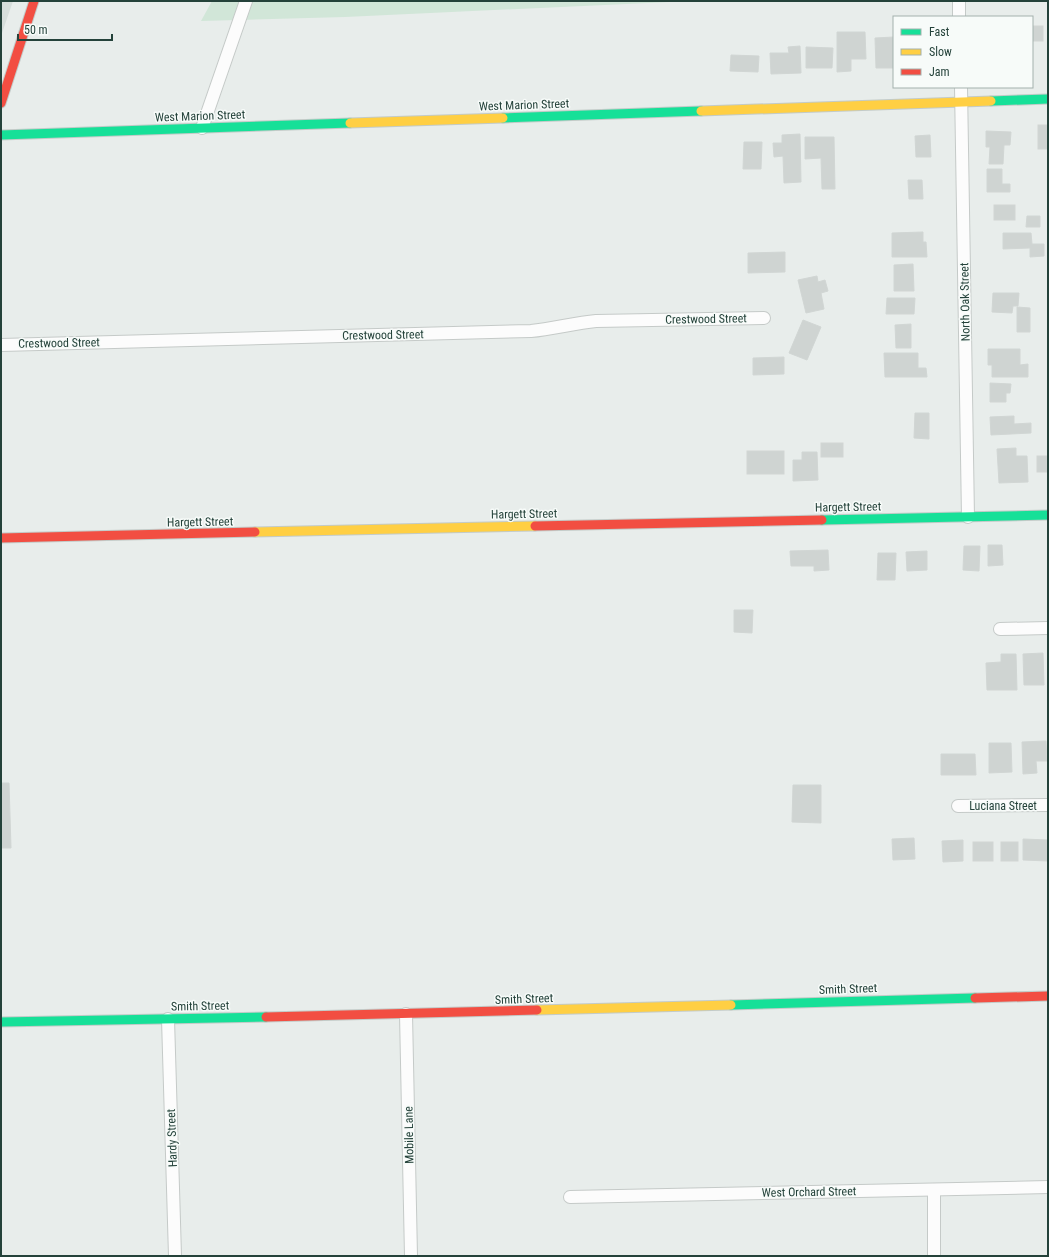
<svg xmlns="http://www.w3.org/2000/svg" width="1049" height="1257" font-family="'Roboto Condensed',sans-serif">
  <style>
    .built { fill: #d6dedb }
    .green { fill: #d1e6d8 }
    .building { fill: #cfd4d2; stroke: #d1d6d4 }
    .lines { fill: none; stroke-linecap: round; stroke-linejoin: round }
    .street-casing { stroke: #c5cac8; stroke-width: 14 }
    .fast-casing { stroke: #c3cbc8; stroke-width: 11 }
    .slow-casing { stroke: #c3cbc8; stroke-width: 11 }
    .jam-casing { stroke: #c3cbc8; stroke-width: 11 }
    .street { stroke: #fcfcfc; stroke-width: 12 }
    .fast { stroke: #16e098; stroke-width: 9 }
    .slow { stroke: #ffcf43; stroke-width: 9 }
    .jam { stroke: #f24e42; stroke-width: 9 }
    .labels { text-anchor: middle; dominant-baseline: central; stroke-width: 3; stroke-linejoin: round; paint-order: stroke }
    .street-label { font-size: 12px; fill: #24423a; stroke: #f7fbf9 }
  </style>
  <rect width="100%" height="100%" fill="#e8edeb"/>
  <!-- built -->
  <polygon class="built" points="1,1 13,1 1,36"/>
  <!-- green -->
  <polygon class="green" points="212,1 691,1 345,17 201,21"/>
  <!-- building -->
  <g class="building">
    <rect x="1032" y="26" width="11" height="15"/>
    <polygon points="837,32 865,32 866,59 851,59 851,71 837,72"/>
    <polygon points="894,37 894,68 876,68 875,38"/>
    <polygon points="800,46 801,73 771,74 770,53 789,53 788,47"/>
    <polygon points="806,47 833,48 832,68 806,68"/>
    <polygon points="731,55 759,56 758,72 730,71"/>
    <rect x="1038" y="125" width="10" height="24"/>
    <polygon points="986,131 1011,132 1010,145 1004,145 1003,164 989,164 990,147 986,147"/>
    <polygon points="800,134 801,182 784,183 783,156 774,157 773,143 782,143 782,135"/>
    <polygon points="930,135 931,157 916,157 915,136"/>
    <polygon points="805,137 834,137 835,189 822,189 821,158 805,159"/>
    <polygon points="744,142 762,142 761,169 743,169"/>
    <polygon points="987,169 1002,169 1002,184 1010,184 1010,192 987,192"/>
    <polygon points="908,180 922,180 923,199 909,199"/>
    <rect x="994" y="205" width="21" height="15"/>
    <polygon points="1027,216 1040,216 1040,227 1026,227"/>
    <polygon points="923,232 923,242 926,242 927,257 892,257 892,233"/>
    <polygon points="1003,233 1031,233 1032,244 1044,244 1044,256 1030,257 1030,248 1003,249"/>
    <polygon points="785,252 785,272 748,273 748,253"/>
    <polygon points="913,264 914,291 894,291 894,265"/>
    <polygon points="817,276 818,282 825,280 828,291 821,293 824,309 806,313 798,280"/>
    <polygon points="993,293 1019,293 1018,306 1013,306 1012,313 992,312"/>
    <polygon points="887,298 915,298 914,314 886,314"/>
    <polygon points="1017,307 1030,308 1030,332 1017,332"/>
    <polygon points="803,320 821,327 807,360 789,353"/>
    <polygon points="911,324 911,348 896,348 895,325"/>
    <polygon points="988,349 1020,349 1020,365 1028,364 1028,377 992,377 992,365 988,365"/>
    <polygon points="884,353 918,353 918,368 926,368 927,377 885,377"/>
    <polygon points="784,357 784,374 753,375 753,358"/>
    <polygon points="990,383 1011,384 1010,393 1006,393 1006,402 990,402"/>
    <polygon points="915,413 929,413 929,439 914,438"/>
    <polygon points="1014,416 1014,424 1031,423 1031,433 991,435 990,417"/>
    <rect x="821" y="443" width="22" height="14"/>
    <polygon points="1016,448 1016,456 1027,456 1028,482 999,483 997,449"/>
    <rect x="747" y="451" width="37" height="23"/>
    <polygon points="802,452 817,452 818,480 793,481 793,460 802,460"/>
    <rect x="1037" y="456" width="10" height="16"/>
    <polygon points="988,545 1002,545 1003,565 988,566"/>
    <polygon points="964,546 980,546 979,571 963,570"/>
    <polygon points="828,550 829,570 814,571 814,566 791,566 790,551"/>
    <polygon points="927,551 927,570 907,571 906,552"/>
    <polygon points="878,553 896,553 895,580 877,580"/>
    <polygon points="734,610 753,610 752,633 734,632"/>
    <polygon points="1043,653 1044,685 1024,685 1023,654"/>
    <polygon points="1001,654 1016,654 1017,690 987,690 986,663 1001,662"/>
    <polygon points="1046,741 1047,761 1036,761 1037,773 1023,774 1022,742"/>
    <polygon points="989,743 1011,743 1012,772 989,773"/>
    <polygon points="941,754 975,754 976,775 941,775"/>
    <polygon points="1,783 9,783 11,848 1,848"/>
    <polygon points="793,785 821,785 821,823 792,822"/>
    <polygon points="914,838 915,859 893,860 892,839"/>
    <polygon points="1023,839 1048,840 1048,861 1023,860"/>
    <polygon points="963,840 963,861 943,862 942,841"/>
    <rect x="973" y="842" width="20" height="19"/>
    <rect x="1001" y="842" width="17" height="19"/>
  </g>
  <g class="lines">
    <defs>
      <g id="street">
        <polyline points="959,1 959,17"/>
        <polyline points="961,87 968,517"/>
        <polyline points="202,128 246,1"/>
        <path d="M1,345L531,331C553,329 574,323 596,321L764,318"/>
        <polyline points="1000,629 1048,628"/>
        <polyline points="958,806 1048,805"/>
        <polyline points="406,1014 411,1256"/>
        <polyline points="168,1019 175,1256"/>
        <polyline points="570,1197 1048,1187"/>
        <polyline points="934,1256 934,1190"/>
      </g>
      <g id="fast">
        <polyline points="991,101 1048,99"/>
        <polyline points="503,118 701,111"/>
        <polyline points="1,135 350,123"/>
        <polyline points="822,520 1048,515"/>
        <polyline points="731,1005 975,998"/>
        <polyline points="1,1022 266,1017"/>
      </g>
      <g id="slow">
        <polyline points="701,111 991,101"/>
        <polyline points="350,123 503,118"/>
        <polyline points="255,532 535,526"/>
        <polyline points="537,1010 731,1005"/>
      </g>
      <g id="jam">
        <polyline points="1,103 34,1"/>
        <polyline points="535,526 822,520"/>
        <polyline points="1,538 255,532"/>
        <polyline points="975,998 1048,996"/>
        <polyline points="266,1017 537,1010"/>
      </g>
    </defs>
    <!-- street casing -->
    <use href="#street" class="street-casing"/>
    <!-- fast casing -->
    <use href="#fast" class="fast-casing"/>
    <!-- slow casing -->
    <use href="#slow" class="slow-casing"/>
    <!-- jam casing -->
    <use href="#jam" class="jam-casing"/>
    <!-- street -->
    <use href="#street" class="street"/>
    <!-- fast -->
    <use href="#fast" class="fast"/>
    <!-- slow -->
    <use href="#slow" class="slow"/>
    <!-- jam -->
    <use href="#jam" class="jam"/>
  </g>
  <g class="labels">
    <!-- street labels -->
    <g class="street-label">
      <text transform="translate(524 105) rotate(-2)">West Marion Street</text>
      <text transform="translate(200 116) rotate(-2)">West Marion Street</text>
      <text transform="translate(965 302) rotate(-91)">North Oak Street</text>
      <text transform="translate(706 319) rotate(-1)">Crestwood Street</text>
      <text transform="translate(383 335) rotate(-1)">Crestwood Street</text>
      <text transform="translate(59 343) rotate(-1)">Crestwood Street</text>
      <text transform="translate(848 507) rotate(-1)">Hargett Street</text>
      <text transform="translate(524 514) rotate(-1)">Hargett Street</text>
      <text transform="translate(200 522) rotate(-1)">Hargett Street</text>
      <text x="1003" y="806">Luciana Street</text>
      <text transform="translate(848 989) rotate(-2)">Smith Street</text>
      <text transform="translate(524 999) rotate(-2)">Smith Street</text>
      <text transform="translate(200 1006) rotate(-1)">Smith Street</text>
      <text transform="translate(409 1135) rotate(-91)">Mobile Lane</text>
      <text transform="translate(172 1138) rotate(-92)">Hardy Street</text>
      <text transform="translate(809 1192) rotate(-1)">West Orchard Street</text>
    </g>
  </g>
  <!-- border -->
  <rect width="1049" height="1257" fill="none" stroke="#24423a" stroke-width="4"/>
  <!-- legend -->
  <rect x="893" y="16" width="140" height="72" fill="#f7fbf9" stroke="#a3b1ad"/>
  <rect x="901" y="29" width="20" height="6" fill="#16e098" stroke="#a3b1ad"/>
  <text x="929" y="36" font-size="12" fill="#24423a">Fast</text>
  <rect x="901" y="49" width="20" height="6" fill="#ffcf43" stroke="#a3b1ad"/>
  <text x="929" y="56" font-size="12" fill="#24423a">Slow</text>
  <rect x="901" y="69" width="20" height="6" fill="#f24e42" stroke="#a3b1ad"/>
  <text x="929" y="76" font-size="12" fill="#24423a">Jam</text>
  <!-- scale -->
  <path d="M18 34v6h94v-6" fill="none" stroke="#24423a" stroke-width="2"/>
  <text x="24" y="34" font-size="12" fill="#24423a" stroke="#f7fbf9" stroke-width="3" paint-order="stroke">50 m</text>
</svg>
